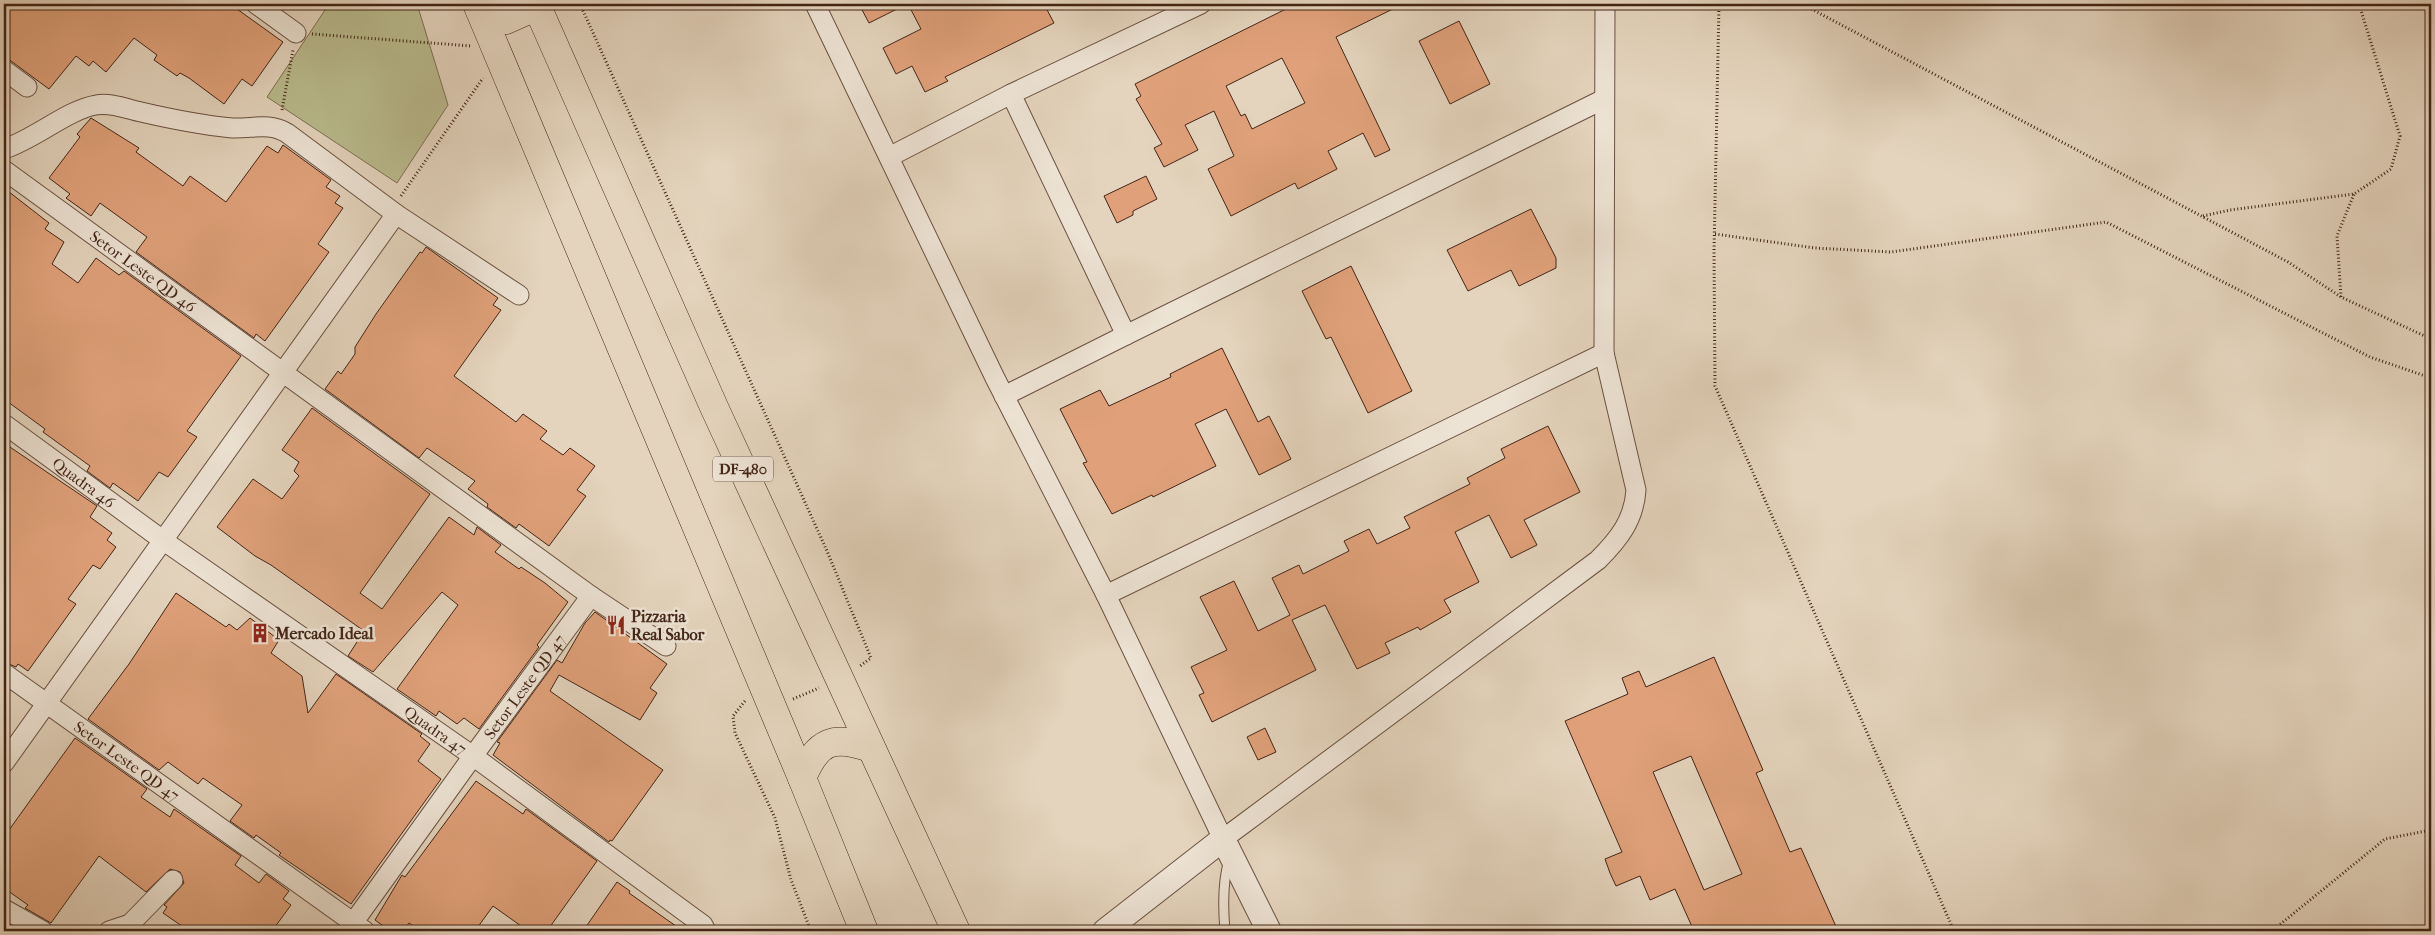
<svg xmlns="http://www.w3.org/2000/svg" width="2435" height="935" font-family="'IM FELL French Canon',serif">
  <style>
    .green { fill: #b9bb8e; stroke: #7e7052 }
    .building { fill: #e0a17a; stroke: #432516; fill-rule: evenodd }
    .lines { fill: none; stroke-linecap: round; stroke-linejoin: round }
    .service-casing { stroke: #6b5140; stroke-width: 11 }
    .minor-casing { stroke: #6b5140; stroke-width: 21 }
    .tertiary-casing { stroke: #6b5140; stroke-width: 26 }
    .primary-casing { stroke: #432516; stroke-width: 29 }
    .path { stroke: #432516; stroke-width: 3; stroke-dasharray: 1 2.5; stroke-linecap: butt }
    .service { stroke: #ede3d4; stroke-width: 9 }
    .minor { stroke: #ede3d4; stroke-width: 19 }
    .tertiary { stroke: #ede3d4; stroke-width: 24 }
    .primary { stroke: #e4d4bd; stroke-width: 28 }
    .labels { text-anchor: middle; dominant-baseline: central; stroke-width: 5; stroke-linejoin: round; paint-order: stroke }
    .shield { fill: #ede3d4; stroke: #765e4f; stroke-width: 1 }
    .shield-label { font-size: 15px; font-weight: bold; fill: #432516 }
    .street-label { font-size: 16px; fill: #432516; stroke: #ede3d4 }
    .poi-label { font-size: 16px; font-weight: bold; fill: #432516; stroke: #ede3d4; text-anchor: start }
  </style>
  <rect width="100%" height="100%" fill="#e4d4bd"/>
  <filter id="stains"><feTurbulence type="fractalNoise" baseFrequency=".004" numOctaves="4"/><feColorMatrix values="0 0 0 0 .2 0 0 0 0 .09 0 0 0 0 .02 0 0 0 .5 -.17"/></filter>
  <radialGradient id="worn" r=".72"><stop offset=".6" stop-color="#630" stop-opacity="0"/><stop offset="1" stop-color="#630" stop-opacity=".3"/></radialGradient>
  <!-- green -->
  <polygon class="green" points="329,4 417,4 448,105 397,183 267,97"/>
  <!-- building -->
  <g class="building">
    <polygon points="4,4 230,4 283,42 252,86 242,79 224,104 189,78 180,73 177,76 154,60 157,55 134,38 106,72 93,61 89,66 76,56 49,89 11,61 4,58"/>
    <polygon points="859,4 907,4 869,23"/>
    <polygon points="908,4 1044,4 1054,23 945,77 948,81 925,92 912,66 896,74 883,48 921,29"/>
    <path d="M1296,4H1403L1336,37L1390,150L1375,157L1363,133L1328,151L1337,169L1298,189L1295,183L1231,216L1208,169L1234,156L1214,111L1185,125L1198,150L1164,167L1154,148L1162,144L1136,99L1141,96L1135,84ZM1282,58L1305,103L1252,129L1245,114L1241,116L1226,86Z"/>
    <polygon points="1459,21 1490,84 1450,104 1419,41"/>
    <polygon points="91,118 139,148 136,152 183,186 190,176 226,202 267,146 278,153 283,145 331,180 326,187 340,196 335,203 343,208 318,244 329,252 265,341 256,334 254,338 136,252 147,237 100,203 91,216 66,198 70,194 49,178 80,137 77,134"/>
    <polygon points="1146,176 1157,199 1133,211 1133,215 1117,223 1104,196"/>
    <polygon points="4,188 49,223 45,229 64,242 52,264 78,283 96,258 119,275 124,271 241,356 187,431 197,437 168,477 159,472 138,501 113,483 110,488 87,471 90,466 43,432 45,429 4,399"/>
    <polygon points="1531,209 1556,258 1556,268 1519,286 1511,270 1468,291 1447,250"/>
    <polygon points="426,247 498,298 493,305 501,310 454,376 516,422 523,414 547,431 540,439 563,455 570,448 595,466 577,490 586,496 549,546 519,524 516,528 487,507 488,504 468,489 475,481 427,448 419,458 325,389 338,371 341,374 355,354 355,347 376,314 420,252 422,253"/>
    <polygon points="1351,266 1412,391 1368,413 1331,337 1326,339 1302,291"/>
    <polygon points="1222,348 1258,422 1269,416 1291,459 1259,475 1226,409 1195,424 1216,466 1153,497 1152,495 1112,514 1083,463 1087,462 1060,409 1100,390 1109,406 1171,377 1170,374"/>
    <polygon points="312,408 430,494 360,593 382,609 449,517 474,535 477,527 501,545 495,552 519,569 521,567 545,583 568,602 537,645 539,647 479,729 464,718 457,724 439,711 436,716 397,689 458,605 442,592 373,672 348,656 364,631 271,565 255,556 217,527 253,479 282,499 299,476 294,471 299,462 282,450"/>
    <polygon points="1548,426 1580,492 1524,520 1537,545 1511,558 1489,515 1455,532 1479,582 1444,600 1451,612 1420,630 1418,627 1385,643 1390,653 1357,669 1325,605 1292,620 1316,670 1212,722 1199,695 1204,693 1191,667 1227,650 1200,597 1234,581 1258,631 1290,615 1272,578 1299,565 1303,574 1349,551 1344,541 1369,529 1377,544 1410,528 1404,517 1470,484 1467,478 1505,458 1501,449"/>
    <polygon points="4,443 97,506 90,517 112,533 107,540 116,547 100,569 93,565 68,599 76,604 28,671 18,664 16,667 4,662"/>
    <polygon points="176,593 226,627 229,624 237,630 250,618 279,640 271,653 302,676 308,713 336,674 422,734 420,736 430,744 418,761 441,779 351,904 279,855 281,853 256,835 254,838 230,821 242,805 203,778 198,784 168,762 159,770 88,719 129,664"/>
    <polygon points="595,612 667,664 650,688 657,693 640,720 559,675 550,691 663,770 612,841 610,840 609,842 493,755 500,743 497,742 557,660 562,663 585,623"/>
    <path d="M1714,657L1763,770L1756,773L1790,852L1801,848L1838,931H1694L1675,889L1650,900L1640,876L1616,886L1610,873L1605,859L1622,852L1565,721L1628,694L1622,678L1639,671L1646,687ZM1691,756L1742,874L1704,890L1653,772Z"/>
    <polygon points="1265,728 1276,752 1258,760 1247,737"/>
    <polygon points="75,738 147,789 141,797 170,817 174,809 241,856 235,865 259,883 266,874 289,891 283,899 291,905 272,931 189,931 163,913 167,907 164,905 184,883 180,872 170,869 146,892 99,856 51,923 25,908 28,905 4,888 4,837"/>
    <polygon points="476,781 523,814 526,809 597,861 547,931 528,931 493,906 475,931 421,931 409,923 403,931 390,931 375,920 402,875 405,877"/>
    <polygon points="617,882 630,891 629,893 683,931 583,931"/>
  </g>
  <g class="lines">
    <defs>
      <path id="service" d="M1225,931C1223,908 1222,883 1229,860"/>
      <g id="minor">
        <polyline points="256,4 296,33"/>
        <path d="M815,4L995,378L1106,595L1223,839L1598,560C1619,539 1634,520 1636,490L1604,353L1605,4"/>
        <polyline points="4,70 27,87"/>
        <polyline points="1011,94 1126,335 1604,99"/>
        <path d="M4,149C35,139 67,110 96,105C111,102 127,109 141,112C171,119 202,125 232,128C252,129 269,122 287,133L396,214"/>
        <polyline points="889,157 1011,94 1201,4"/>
        <path id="s1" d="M4,170L591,596L666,646"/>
        <polyline points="1004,396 1126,335"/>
        <path id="s2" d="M4,424L164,541L473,756L703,925L706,931"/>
        <polyline points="1106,595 1604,353"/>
        <path id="s3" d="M4,673L365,931"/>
        <polyline points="4,763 396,214 519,295"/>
        <polyline points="4,909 43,931"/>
        <path id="s4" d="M353,923L473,756L591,596"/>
        <polyline points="109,931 130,924 173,880"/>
      </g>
      <polyline id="tertiary" points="1105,931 1223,839 1269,931"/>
      <g id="primary">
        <polyline points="477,4 802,778 864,931"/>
        <polyline points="536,4 714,407 956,931"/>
        <polyline points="480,11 506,20 524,12 528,4"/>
        <path d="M802,778C818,740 833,735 871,748"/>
      </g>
    </defs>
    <!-- service casing -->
    <use href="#service" class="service-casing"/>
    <!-- minor casing -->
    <use href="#minor" class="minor-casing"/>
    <!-- tertiary casing -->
    <use href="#tertiary" class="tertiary-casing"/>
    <!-- primary casing -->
    <use href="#primary" class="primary-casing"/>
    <!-- path -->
    <g class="path">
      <polyline points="580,4 827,551 871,658 860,666"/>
      <polyline points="1719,4 1714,252 1715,386 1954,931"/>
      <polyline points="1802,4 2288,262 2341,297 2431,339"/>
      <polyline points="312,34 471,46"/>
      <polyline points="282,110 293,50"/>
      <polyline points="401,196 483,78"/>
      <polyline points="2203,216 2230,210 2354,194 2391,169 2400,136 2359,4"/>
      <polyline points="1715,234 1815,248 1891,252 2106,222 2370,357 2431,378"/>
      <polyline points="2341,297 2337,236 2354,194"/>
      <polyline points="793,699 819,688"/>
      <polyline points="745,701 733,716 735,733 775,818 791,880 811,931"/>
      <polyline points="2272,931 2385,839 2431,830"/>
    </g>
    <!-- service -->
    <use href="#service" class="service"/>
    <!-- minor -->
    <use href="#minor" class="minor"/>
    <!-- tertiary -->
    <use href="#tertiary" class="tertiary"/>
    <!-- primary -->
    <use href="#primary" class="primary"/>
  </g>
  <!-- icons -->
  <defs>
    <symbol id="restaurant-bare" viewBox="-9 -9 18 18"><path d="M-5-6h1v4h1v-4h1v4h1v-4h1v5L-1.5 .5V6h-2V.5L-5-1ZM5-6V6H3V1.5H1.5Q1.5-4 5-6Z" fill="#8f2418" stroke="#ede3d4" stroke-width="2.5" paint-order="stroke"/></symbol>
    <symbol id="building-bare" viewBox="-9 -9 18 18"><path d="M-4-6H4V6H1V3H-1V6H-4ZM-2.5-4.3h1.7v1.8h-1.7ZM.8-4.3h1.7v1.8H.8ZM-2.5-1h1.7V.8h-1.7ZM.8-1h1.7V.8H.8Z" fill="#8f2418" stroke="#ede3d4" stroke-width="2.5" paint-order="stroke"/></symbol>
  </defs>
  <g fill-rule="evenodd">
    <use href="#restaurant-bare" x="602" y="611" width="28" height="28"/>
    <use href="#building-bare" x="246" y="619" width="28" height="28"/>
  </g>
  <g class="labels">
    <!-- shield labels -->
    <rect class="shield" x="713" y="456.5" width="60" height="25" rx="4"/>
    <g class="shield-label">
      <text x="743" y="469">DF-480</text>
    </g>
    <!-- street labels -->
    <g class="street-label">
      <text stroke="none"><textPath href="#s1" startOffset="172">Setor Leste QD 46</textPath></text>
      <text stroke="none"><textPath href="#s2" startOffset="99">Quadra 46</textPath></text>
      <text stroke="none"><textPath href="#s4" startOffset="292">Setor Leste QD 47</textPath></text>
      <text stroke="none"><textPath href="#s2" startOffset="529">Quadra 47</textPath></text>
      <text stroke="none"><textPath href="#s3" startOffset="151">Setor Leste QD 47</textPath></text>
    </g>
    <!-- poi labels -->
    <g class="poi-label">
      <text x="631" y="616">Pizzaria<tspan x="631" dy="18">Real Sabor</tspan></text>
      <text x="275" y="633">Mercado Ideal</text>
    </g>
  </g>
  <!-- margin -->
  <rect width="2435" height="935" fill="none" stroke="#e4d4bd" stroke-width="20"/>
  <rect x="5" y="5" width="2425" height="925" fill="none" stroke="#432516" stroke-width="2.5"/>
  <rect x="10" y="10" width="2415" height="915" fill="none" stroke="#432516"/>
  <rect width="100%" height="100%" filter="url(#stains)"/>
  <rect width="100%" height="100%" fill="url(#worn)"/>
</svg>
